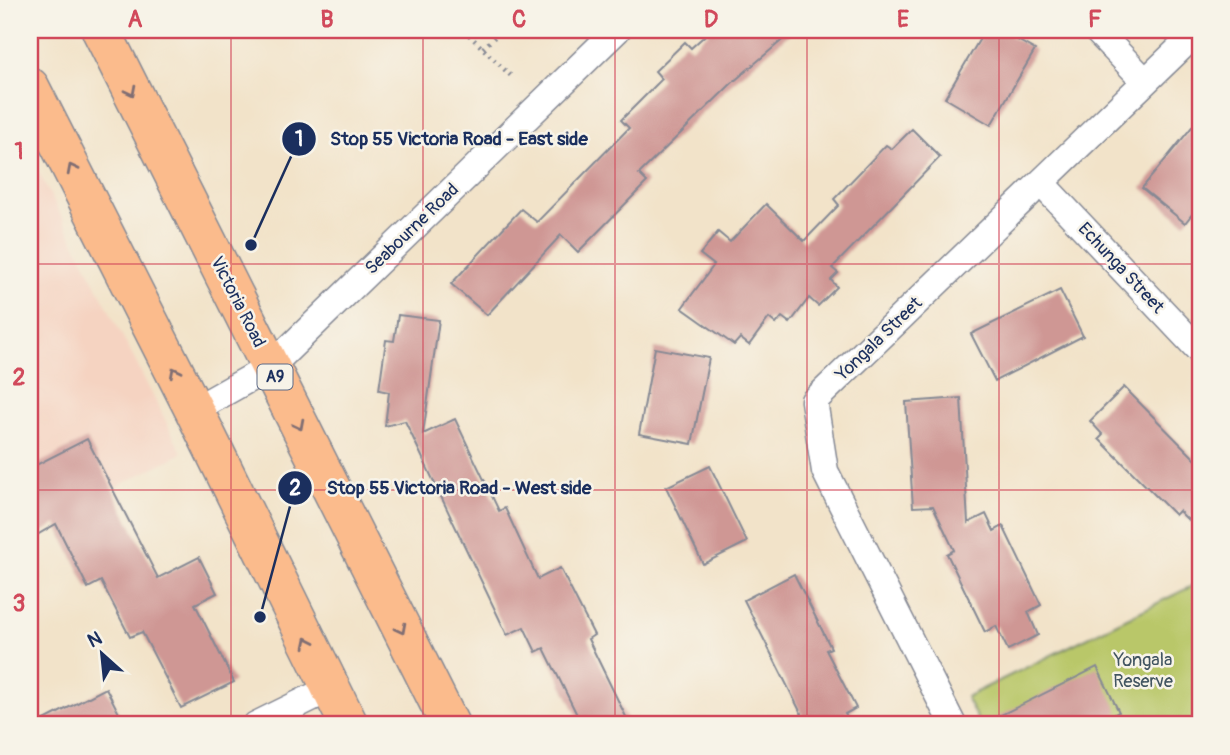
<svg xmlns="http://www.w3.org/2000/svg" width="1230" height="755" font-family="Pangolin,sans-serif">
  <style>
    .built { fill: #f5d3c1 }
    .green { fill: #b9c769; stroke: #6a7b64; stroke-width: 2 }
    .building { fill: #cf9794 }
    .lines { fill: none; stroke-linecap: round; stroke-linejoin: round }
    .street-casing { stroke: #868994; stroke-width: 29 }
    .highway-casing { stroke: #868994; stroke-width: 41 }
    .path { stroke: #868994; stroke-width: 4.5; stroke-dasharray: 2 5; stroke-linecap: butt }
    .street { stroke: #fff; stroke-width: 26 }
    .highway { stroke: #fbbb8c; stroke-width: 38 }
    .oneway { stroke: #806e73 }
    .grid { fill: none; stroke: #d1495b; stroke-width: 2; stroke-opacity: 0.55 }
    .labels { text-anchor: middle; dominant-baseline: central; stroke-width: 5; stroke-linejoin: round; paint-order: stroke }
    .shield { fill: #f7f3e8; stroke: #5d6a87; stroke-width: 2 }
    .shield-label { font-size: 16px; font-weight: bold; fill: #1b2f5e }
    .street-label { font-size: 18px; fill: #1b2f5e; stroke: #f7f3e8 }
    .park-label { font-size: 18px; fill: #425561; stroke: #f7f3e8 }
    .leader { fill: none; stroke: #1b2f5e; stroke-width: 2.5 }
    .callout-dot { fill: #1b2f5e; stroke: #f7f3e8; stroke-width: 2.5 }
    .mark-label { font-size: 21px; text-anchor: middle; font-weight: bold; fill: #fff }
    .callout-label { font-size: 19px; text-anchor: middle; font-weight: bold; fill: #1b2f5e; stroke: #f7f3e8; stroke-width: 5; stroke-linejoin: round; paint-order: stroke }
    .neatline { fill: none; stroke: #d1495b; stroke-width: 2.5 }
    .grid-label { font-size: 23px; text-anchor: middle; font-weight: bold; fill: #d1495b }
  </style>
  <rect width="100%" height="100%" fill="#f7f3e8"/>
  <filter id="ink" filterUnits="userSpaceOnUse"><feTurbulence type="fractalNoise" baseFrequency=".0143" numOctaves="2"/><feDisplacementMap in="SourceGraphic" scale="14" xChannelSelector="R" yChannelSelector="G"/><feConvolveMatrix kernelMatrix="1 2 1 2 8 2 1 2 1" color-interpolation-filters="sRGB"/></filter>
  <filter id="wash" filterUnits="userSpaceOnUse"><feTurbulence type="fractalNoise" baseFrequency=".00686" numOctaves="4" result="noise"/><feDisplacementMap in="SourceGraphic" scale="28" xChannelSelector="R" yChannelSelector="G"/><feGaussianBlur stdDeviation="1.57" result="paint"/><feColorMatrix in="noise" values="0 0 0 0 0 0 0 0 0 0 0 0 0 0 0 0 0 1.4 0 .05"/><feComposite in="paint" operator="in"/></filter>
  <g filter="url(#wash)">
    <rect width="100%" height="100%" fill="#f2e3c9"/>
    <!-- built -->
    <polygon class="built" points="30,155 182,453 30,531"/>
    <!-- green -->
    <polygon class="green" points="1200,582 1200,725 980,725 966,697"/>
    <g id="blocks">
      <!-- building -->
      <g class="building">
        <polygon points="711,30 794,30 732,83 639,174 647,182 578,252 561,235 487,315 451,284 521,209 537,222 629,128 621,120 662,79 655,71 685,42 691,48"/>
        <polygon points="985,30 1000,30 1035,50 991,125 945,98"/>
        <polygon points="1200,117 1200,204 1185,223 1142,188"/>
        <polygon points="912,129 940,157 832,268 838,273 831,280 837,287 818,306 809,298 790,323 782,317 776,324 769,318 749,345 740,338 734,345 682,308 714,265 700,254 718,232 730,242 766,204 804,241 839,205 834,199 886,145 892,149"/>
        <polygon points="1060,290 1083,336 995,381 971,334"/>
        <polygon points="398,315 439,320 423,434 455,419 499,511 505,508 538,579 560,568 594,635 588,639 630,725 582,725 544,648 536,652 524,627 507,635 405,421 385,426 389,392 379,390 386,340 394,341"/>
        <polygon points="655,348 709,358 692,444 639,434"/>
        <polygon points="1124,387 1200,464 1200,508 1188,520 1179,511 1175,515 1099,439 1103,435 1090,421"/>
        <polygon points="961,398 968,523 986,514 994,531 1003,526 1041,605 1028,612 1038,635 1008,650 996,626 985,632 947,554 954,550 933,506 913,507 906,402"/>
        <polygon points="87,439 158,578 199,557 217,593 195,604 234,682 181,708 142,632 130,637 101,581 88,588 56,524 30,539 30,468"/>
        <polygon points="710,466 747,542 703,564 666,487"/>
        <polygon points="794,574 831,648 826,650 856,708 845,714 851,725 807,725 744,600"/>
        <polygon points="1097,667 1119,712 1094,725 981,725"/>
        <polygon points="106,688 125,725 35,725"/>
      </g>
    </g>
  </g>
  <g filter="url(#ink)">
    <use href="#blocks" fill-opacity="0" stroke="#868994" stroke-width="2"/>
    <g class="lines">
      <defs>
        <g id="street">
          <polyline points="1096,30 1145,81"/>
          <polyline points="1042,184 1200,351"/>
          <polyline points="194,410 270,367 617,30"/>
          <polyline points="256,725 331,688"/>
          <polyline points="953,725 825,471 814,401 1199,30"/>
        </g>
        <g id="highway">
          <polyline points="101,30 450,725"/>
          <polyline points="30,87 194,410 349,725"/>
        </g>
      </defs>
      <!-- street casing -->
      <use href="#street" class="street-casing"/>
      <!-- highway casing -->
      <use href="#highway" class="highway-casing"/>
      <!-- path -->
      <g class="path">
        <polyline points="464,30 511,76"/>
        <polyline points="483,48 502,30"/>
      </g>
      <!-- street -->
      <use href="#street" class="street"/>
      <!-- highway -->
      <use href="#highway" class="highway"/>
    </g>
    <!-- one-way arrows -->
    <defs><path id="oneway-chevron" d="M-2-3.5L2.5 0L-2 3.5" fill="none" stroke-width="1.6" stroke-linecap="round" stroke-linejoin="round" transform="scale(1.75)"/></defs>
    <g class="oneway">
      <use href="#oneway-chevron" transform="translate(131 91) rotate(63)"/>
      <use href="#oneway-chevron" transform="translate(72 169) rotate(-117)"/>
      <use href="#oneway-chevron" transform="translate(175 372) rotate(-117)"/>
      <use href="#oneway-chevron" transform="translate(299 425) rotate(63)"/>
      <use href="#oneway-chevron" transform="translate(401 629) rotate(63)"/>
      <use href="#oneway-chevron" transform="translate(308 642) rotate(-116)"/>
    </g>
  </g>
  <!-- grid -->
  <path class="grid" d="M231,30V725M423,30V725M615,30V725M807,30V725M999,30V725M30,264H1200M30,490H1200"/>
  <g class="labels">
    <!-- shield labels -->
    <rect class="shield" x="257.5" y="364.5" width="35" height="25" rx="5"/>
    <g class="shield-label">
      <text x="275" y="377">A9</text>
    </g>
    <!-- street labels -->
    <g class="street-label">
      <text transform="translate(412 229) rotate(-44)">Seabourne Road</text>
      <text transform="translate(1121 268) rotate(47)">Echunga Street</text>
      <text transform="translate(238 302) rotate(63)">Victoria Road</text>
      <text transform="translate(879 339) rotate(-44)">Yongala Street</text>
    </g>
    <!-- park labels -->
    <g class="park-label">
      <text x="1143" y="660">Yongala<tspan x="1143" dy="21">Reserve</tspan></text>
    </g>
  </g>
  <!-- callouts -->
  <path class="leader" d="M251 245L299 139M260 617L295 488"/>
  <g class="callout-dot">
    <circle cx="251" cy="245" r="7"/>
    <circle cx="260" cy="617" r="7"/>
    <circle cx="299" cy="139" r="18"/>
    <circle cx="295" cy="488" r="18"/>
  </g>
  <g class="mark-label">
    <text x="299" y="146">1</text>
    <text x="295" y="495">2</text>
  </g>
  <g class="callout-label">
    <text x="459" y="145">Stop 55 Victoria Road - East side</text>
    <text x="459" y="494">Stop 55 Victoria Road - West side</text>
  </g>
  <!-- margin -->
  <rect width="1230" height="755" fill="none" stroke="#f7f3e8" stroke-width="77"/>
  <!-- north arrow -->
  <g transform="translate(102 654) rotate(333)" stroke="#f7f3e8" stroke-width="5" paint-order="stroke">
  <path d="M0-5L12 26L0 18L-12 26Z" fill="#1b2f5e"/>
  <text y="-10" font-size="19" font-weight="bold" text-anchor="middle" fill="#1b2f5e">N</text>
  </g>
  <rect x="38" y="38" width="1154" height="678" class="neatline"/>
  <g class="grid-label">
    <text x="135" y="27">A</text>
    <text x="327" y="27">B</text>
    <text x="519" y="27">C</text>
    <text x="711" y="27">D</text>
    <text x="903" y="27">E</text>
    <text x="1095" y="27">F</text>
    <text x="19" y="159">1</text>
    <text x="19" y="385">2</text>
    <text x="19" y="611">3</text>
  </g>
</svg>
